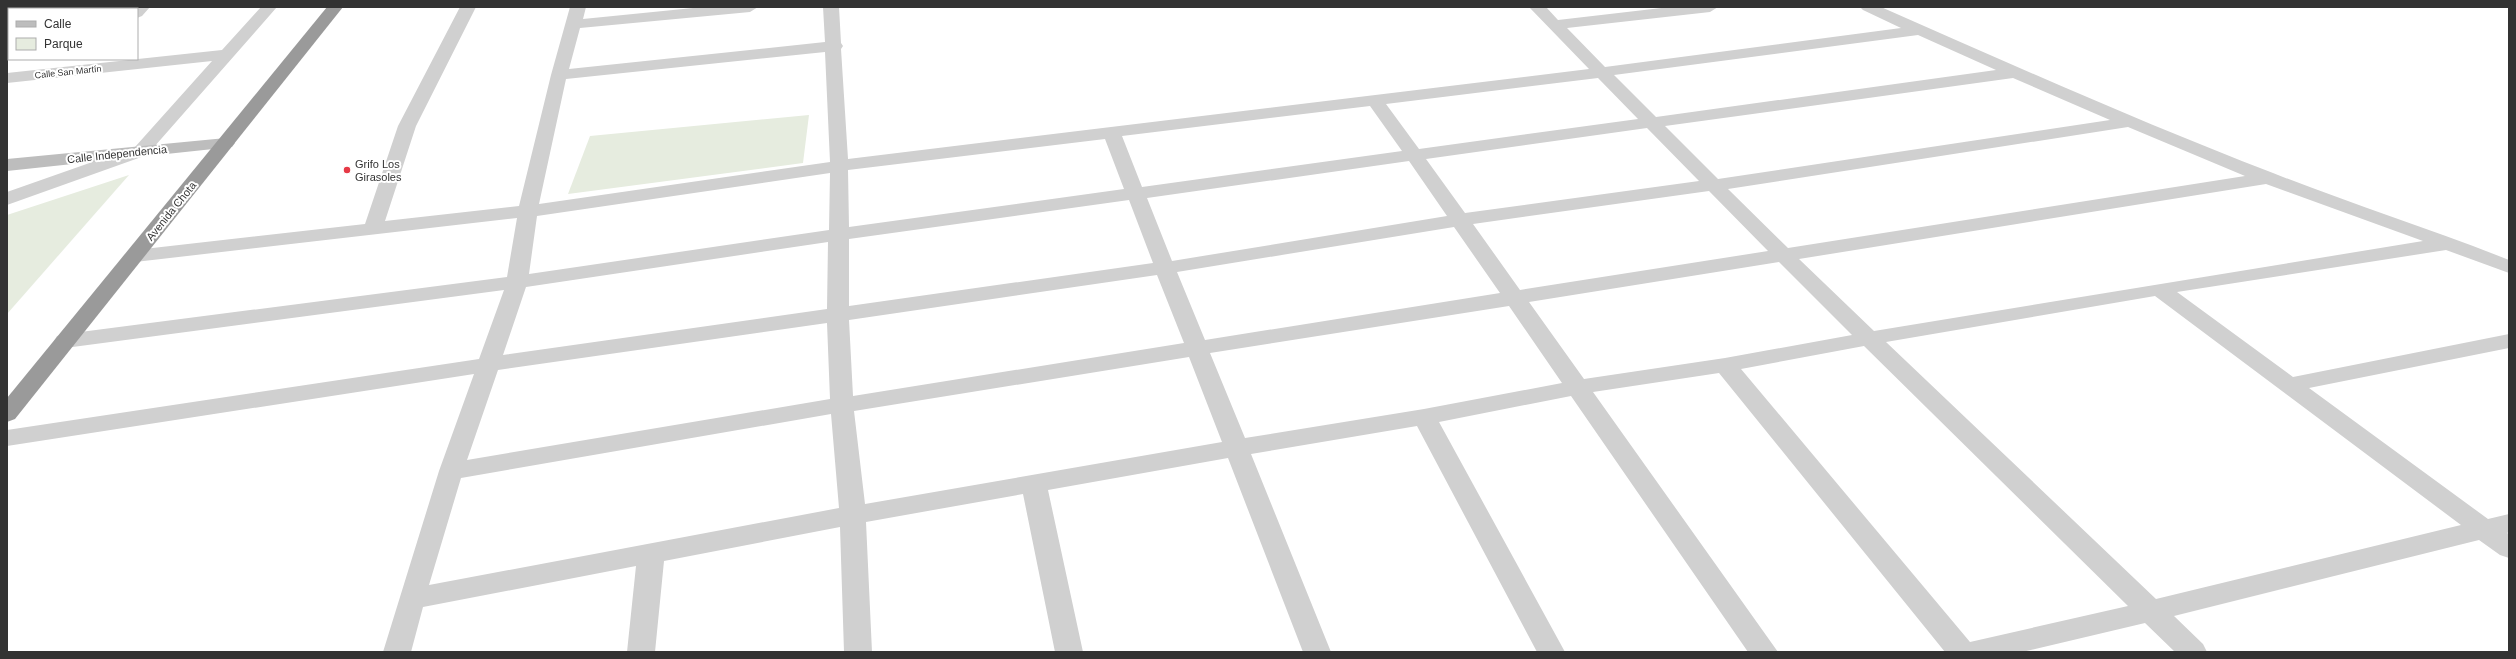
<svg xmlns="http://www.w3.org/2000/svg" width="2516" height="659" font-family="Helvetica,sans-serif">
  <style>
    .green { fill: #e6ecdf }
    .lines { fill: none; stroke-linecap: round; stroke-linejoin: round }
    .street { fill: #d0d0d0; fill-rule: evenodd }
    .secondary { fill: #bdbdbd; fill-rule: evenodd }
    .highway { fill: #9a9a9a; fill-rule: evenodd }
    .poi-dot { fill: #e63946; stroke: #fff; stroke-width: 1.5 }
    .labels { text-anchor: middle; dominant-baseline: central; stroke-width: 4; stroke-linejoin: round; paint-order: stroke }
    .far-street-label { font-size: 9px; fill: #333; stroke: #fff }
    .street-label { font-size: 11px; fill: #333; stroke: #fff }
    .poi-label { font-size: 11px; fill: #333; stroke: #fff; text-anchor: start }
  </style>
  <rect width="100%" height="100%" fill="#fff"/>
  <!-- green -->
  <g class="green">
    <polygon points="809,115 803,163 568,194 590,136"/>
    <polygon points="129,175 7,314 7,215"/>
  </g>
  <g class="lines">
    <!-- street -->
    <g class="street">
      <polygon points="134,7 150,7 142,16 137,18 137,9 132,9"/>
      <polygon points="261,7 277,7 147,155 7,205 7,192 135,147 212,61 7,83 7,73 222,50"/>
      <path d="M460,7H476L416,126L385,221L519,206L551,75L570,7H586L583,19L703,7H758L750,12L580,28L569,69L825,42L823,7H839L841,43L843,46L841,49L848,159L1589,69L1529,7H1546L1558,20L1670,7H1718L1710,12L1567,28L1605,67L1901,28L1863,10L1860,7H1881C2011,64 2140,122 2273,173C2351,204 2431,229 2509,260V273L2446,250L2177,292L2293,377L2509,334V348L2309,388L2488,519L2509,514V532L2507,533L2509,534V558L2500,555L2479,540L2174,616L2203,644L2207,652H2175L2145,623L2022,652H1945L1719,373L1593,392L1778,652H1748L1571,396L1439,422L1565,652H1537L1417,426L1251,454L1331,652H1303L1228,458L1048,490L1083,652H1055L1023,494L866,522L872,652H844L840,527L664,561L655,652H627L636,566L423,607L411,652H383L439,471L474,374L7,446V430L479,359L504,290L65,348L57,346L54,341L57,336L65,334L507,277L517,218L135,262L128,260L125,256L128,252L135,250L365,224L398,126ZM1918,35L1996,70L1656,117L1614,75ZM825,52L830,162L539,204L566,79ZM1598,78L1638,119L1419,149L1386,104ZM2013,78L2110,120L1718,179L1665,126ZM1370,106L1402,151L1142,187L1122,136ZM2128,127L2245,176L1788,248L1728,189ZM1647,128L1699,181L1465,213L1426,159ZM1105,139L1124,189L849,227L848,170ZM1409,161L1447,216L1172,261L1147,198ZM830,173L829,230L529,274L537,216ZM2266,184L2423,241L1874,331L1799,259ZM1709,191L1768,251L1520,290L1473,224ZM1129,200L1153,263L849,306V239ZM1454,227L1500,293L1205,340L1177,272ZM828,242L827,309L503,355L526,287ZM1779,262L1852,335L1725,358L1584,379L1529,302ZM1157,275L1184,343L853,396L849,320ZM2155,296L2461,525L2156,599L1886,342ZM1509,306L1562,383L1424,409L1245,438L1210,353ZM827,323L830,399L467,460L498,370ZM1864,346L2128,606L1970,642L1741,369ZM1189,357L1222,442L865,504L854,411ZM831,414L839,508L429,585L461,478Z"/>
    </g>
    <!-- secondary -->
    <polygon class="secondary" points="226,138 232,139 235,143 232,147 7,171 7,159"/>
    <!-- highway -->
    <polygon class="highway" points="327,7 343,7 15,419 7,422 7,398"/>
  </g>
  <!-- markers -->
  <circle class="poi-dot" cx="347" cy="170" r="4"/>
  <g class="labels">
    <!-- far-street labels -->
    <g class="far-street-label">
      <text transform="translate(68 72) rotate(-6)">Calle San Martín</text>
    </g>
    <!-- street labels -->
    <g class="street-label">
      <text transform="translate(117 154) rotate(-6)">Calle Independencia</text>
      <text transform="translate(171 211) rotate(-51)">Avenida Chota</text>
    </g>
    <!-- poi labels -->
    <g class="poi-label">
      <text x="355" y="164">Grifo Los<tspan x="355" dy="13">Girasoles</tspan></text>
    </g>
  </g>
  <!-- border -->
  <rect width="2516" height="659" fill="none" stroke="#333333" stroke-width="16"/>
  <!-- legend -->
  <rect x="8" y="8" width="130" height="52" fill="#ffffff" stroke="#adadad"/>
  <rect x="16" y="21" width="20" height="6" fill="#bdbdbd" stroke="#adadad"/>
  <text x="44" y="28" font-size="12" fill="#333333">Calle</text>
  <rect x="16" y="38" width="20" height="12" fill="#e6ecdf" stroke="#adadad"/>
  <text x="44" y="48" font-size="12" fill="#333333">Parque</text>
</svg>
